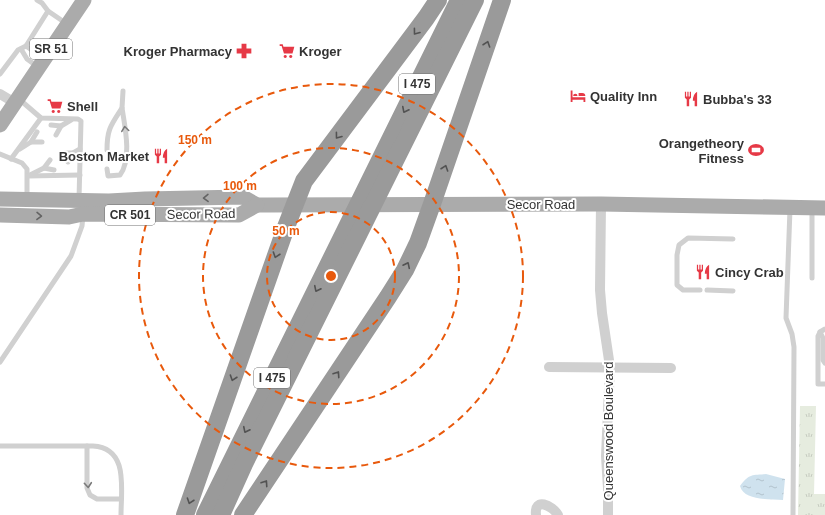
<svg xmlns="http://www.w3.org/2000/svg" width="825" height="515" font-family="Arial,sans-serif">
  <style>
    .grass { fill: url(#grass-tufts) }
    .water { fill: url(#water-ripples) }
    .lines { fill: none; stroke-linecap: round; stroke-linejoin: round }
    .lane { stroke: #d0d0d0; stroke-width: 5 }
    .street { stroke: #d0d0d0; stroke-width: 10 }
    .primary { stroke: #ababab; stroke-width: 15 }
    .highway { stroke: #9a9a9a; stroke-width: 18 }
    .oneway { stroke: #525252 }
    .oneway2 { stroke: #7a7a7a }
    .oneway3 { stroke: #636363 }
    .ring { fill: none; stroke: #e8590c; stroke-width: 2; stroke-dasharray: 7 5 }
    .labels { text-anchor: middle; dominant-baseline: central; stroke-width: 4; stroke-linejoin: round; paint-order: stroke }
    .shield { fill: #fff; stroke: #707070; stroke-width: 1 }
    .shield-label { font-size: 12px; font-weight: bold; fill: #333 }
    .poi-label { font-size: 13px; font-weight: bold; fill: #333; stroke: #fff; text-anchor: start }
    .street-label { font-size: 13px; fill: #333; stroke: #fff }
    .centre { fill: #e8590c; stroke: #fff; stroke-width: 2 }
    .ring-label { font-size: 12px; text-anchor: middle; font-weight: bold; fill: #e8590c; stroke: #fff; stroke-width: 4; stroke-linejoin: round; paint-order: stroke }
  </style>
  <defs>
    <pattern id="grass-tufts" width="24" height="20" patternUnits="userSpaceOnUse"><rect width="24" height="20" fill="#e6ecdf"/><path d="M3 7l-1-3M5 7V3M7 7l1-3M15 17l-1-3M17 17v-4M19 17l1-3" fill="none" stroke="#c6cbc0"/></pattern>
    <pattern id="water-ripples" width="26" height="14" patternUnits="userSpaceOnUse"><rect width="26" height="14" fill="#cfe2ee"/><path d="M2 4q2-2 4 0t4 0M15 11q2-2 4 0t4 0" fill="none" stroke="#b2c2cd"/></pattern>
  </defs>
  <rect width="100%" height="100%" fill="#fff"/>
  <!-- grass -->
  <polygon class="grass" points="800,406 816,406 814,494 825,494 825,515 798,515"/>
  <!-- water -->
  <path class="water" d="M766,474L785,479L783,500C770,499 744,501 740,486C749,474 751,475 766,474Z"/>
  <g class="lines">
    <!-- lane -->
    <g class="lane">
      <polyline points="37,0 42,3 48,11"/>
      <polyline points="26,46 43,58"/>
      <polyline points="21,49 27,59 38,67"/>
      <polyline points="0,74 18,50 26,46 48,11 67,24"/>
      <polyline points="19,99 41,118 78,119 81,121 79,199"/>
      <polyline points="122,108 123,91"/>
      <polyline points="51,125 61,126 71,120"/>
      <polyline points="56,135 61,126"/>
      <polyline points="31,142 42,142"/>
      <polyline points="20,149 31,142 37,132"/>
      <path d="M107,150C107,129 111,125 122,108C125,127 132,159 120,175L108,176L107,169"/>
      <polyline points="64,153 73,153"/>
      <polyline points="0,154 22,163 27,169 27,198"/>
      <polyline points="11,159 41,118"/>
      <polyline points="68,162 73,153 80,149"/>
      <polyline points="44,168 50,160"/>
      <polyline points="30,175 44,168 54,170"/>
      <polyline points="28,176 80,175"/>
      <polyline points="790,209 786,318 792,334 794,347 793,515"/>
      <polyline points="812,278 812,209"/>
      <polyline points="700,290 683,290 677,285 677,255 679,245 688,238 733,239"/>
      <polyline points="707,290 733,291"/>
      <polyline points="825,329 820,332 818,336 818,384 825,384"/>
      <polyline points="820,332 823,338 823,360 825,363"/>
      <polyline points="0,362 71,256 82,226 83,215"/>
      <path d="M0,446H93C129,448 121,489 121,515"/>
      <polyline points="87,446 87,488 90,495 97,499 121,499"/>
    </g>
    <!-- street -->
    <g class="street">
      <polyline points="0,94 15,103"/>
      <polyline points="601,204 600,290 602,313 610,367 606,456 608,488 608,515"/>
      <polyline points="549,367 671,368"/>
      <path d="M536,515C534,497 552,505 558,515"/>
    </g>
    <!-- primary -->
    <g class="primary">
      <polyline points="0,125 84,0"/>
      <polyline points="0,199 109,201 145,199 243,197 257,205 267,205 601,204 825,208"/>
      <polyline points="0,215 69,217 83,214 239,215 257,205"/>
    </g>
    <!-- highway -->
    <g class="highway">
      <polyline points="185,515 286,227 304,181 426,18 438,0"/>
      <polyline points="205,515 459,0"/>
      <polyline points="221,515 244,464 475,0"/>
      <polyline points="243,515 388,297 405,270 418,243 432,204 502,0"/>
    </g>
  </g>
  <!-- one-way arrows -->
  <defs><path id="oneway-chevron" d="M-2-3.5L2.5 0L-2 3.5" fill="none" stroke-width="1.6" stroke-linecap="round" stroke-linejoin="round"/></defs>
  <g class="oneway">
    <use href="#oneway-chevron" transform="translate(416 32) rotate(127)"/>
    <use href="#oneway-chevron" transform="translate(487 44) rotate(-71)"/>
    <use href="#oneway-chevron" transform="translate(405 110) rotate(117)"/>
    <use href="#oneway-chevron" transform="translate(338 136) rotate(127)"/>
    <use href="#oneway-chevron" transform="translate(445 168) rotate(-71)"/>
    <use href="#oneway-chevron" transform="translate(276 255) rotate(109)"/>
    <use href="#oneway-chevron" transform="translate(407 265) rotate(-64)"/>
    <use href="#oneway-chevron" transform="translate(317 289) rotate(116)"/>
    <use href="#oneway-chevron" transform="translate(337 374) rotate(-56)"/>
    <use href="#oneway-chevron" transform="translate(233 378) rotate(109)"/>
    <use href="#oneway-chevron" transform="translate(246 430) rotate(116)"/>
    <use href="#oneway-chevron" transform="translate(265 483) rotate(-56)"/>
    <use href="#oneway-chevron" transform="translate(190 501) rotate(109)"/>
  </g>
  <g class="oneway2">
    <use href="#oneway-chevron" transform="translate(125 129) rotate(-98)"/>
    <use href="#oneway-chevron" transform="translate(88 485) rotate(85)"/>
  </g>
  <g class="oneway3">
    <use href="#oneway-chevron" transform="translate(206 198) rotate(179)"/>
    <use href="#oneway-chevron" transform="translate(39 216) rotate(1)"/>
  </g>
  <!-- distance rings -->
  <g class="ring">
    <circle cx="331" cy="276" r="64"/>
    <circle cx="331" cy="276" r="128"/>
    <circle cx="331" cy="276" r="192"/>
  </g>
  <!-- icons -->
  <defs>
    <symbol id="pharmacy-bare" viewBox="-9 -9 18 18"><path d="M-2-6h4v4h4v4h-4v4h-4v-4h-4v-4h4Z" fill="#e63946" stroke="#fff" stroke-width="2.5" paint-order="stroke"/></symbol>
    <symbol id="supermarket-bare" viewBox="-9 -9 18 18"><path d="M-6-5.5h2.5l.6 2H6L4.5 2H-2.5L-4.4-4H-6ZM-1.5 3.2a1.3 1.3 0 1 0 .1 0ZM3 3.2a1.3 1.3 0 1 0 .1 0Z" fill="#e63946" stroke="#fff" stroke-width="2.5" paint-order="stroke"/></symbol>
    <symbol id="hotel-bare" viewBox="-9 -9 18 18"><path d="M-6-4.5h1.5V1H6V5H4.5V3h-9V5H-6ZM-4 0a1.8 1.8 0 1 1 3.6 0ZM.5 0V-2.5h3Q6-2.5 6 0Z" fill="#e63946" stroke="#fff" stroke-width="2.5" paint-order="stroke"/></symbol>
    <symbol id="restaurant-bare" viewBox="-9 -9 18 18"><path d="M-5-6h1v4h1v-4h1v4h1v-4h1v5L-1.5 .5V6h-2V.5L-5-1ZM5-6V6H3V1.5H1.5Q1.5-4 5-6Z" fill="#e63946" stroke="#fff" stroke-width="2.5" paint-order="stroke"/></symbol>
    <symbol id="stadium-bare" viewBox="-9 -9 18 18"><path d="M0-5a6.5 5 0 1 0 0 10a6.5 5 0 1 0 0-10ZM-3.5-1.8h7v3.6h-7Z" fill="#e63946" stroke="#fff" stroke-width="2.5" paint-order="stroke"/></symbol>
  </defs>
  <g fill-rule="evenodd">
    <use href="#pharmacy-bare" x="233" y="40" width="22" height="22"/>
    <use href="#supermarket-bare" x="276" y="40" width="22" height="22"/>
    <use href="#hotel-bare" x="567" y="85" width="22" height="22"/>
    <use href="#restaurant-bare" x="680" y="88" width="22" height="22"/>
    <use href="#supermarket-bare" x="44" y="95" width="22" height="22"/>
    <use href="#stadium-bare" x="745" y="139" width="22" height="22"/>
    <use href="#restaurant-bare" x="150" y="145" width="22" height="22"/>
    <use href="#restaurant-bare" x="692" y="261" width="22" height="22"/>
  </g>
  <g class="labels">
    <!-- shield labels -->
    <g class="shield">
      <rect x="30" y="39" width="42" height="20" rx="3"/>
      <rect x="399" y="74" width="36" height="20" rx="3"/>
      <rect x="105" y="205" width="50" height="20" rx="3"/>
      <rect x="254" y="368" width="36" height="20" rx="3"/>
    </g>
    <g class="shield-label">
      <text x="51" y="49">SR 51</text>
      <text x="417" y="84">I 475</text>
      <text x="130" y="215">CR 501</text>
      <text x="272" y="378">I 475</text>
    </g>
    <!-- poi labels -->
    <g class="poi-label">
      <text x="232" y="51" text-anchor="end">Kroger Pharmacy</text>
      <text x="299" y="51">Kroger</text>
      <text x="590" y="96">Quality Inn</text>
      <text x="703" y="99">Bubba's 33</text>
      <text x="67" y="106">Shell</text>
      <text x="744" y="143" text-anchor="end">Orangetheory<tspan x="744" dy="15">Fitness</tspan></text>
      <text x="149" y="156" text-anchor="end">Boston Market</text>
      <text x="715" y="272">Cincy Crab</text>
    </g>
    <!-- street labels -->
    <g class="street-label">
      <text x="541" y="204">Secor Road</text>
      <text transform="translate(201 214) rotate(-1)">Secor Road</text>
      <text transform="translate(608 431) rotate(-90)">Queenswood Boulevard</text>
    </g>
  </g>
  <circle cx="331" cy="276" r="6" class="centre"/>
  <g class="ring-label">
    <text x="195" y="144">150 m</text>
    <text x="240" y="190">100 m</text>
    <text x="286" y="235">50 m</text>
  </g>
</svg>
